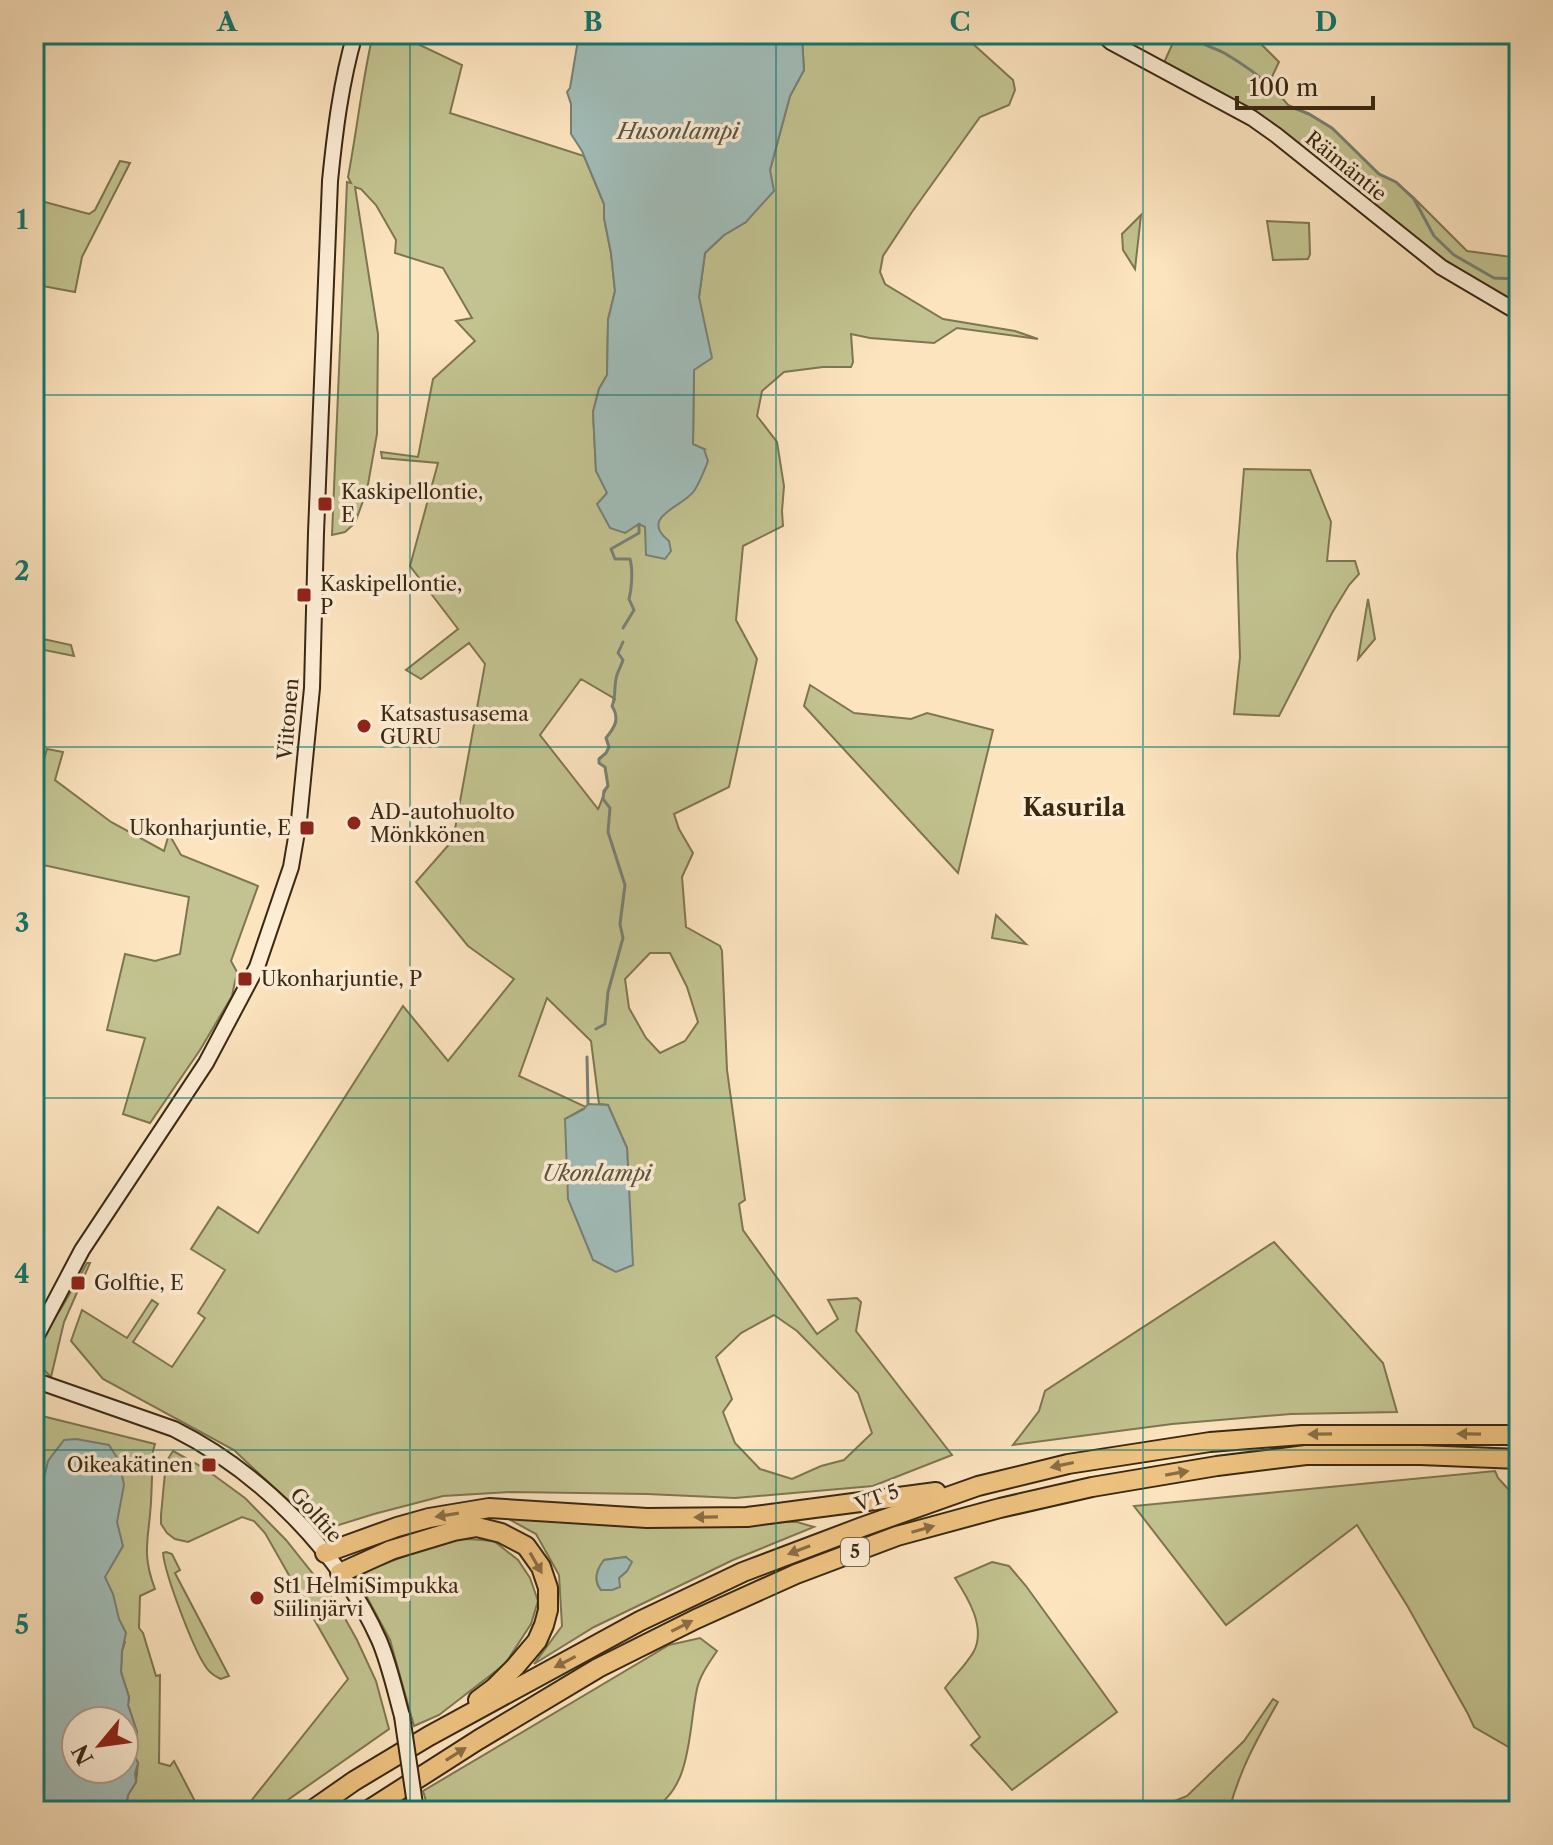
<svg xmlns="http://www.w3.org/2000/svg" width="1553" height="1845" font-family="'Libre Caslon Text',serif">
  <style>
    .green { fill: #c2c390; stroke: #7e7651; stroke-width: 2; fill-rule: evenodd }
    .water { fill: #a1bdb9; stroke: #788176; stroke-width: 2; fill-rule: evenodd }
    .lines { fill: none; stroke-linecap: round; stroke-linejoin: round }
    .stream { stroke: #788176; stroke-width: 3 }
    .secondary-casing { stroke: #3a2812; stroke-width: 18 }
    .highway-casing { stroke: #3a2812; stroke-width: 22 }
    .secondary { stroke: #fdedd5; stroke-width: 14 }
    .highway { stroke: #eec280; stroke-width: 18 }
    .secondary-bridge-casing { stroke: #3a2812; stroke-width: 18; stroke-linecap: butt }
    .secondary-bridge { stroke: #fdedd5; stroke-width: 14 }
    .oneway { fill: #8b6d44 }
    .grid { fill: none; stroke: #0f766e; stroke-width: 2; stroke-opacity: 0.55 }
    .poi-dot { fill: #8f2418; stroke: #fdedd5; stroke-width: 3 }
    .labels { text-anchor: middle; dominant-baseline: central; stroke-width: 7; stroke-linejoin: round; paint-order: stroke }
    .shield { fill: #fdedd5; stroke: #74634c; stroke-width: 2 }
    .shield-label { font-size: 18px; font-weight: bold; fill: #3a2812 }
    .street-label { font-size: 20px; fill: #3a2812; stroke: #fdedd5 }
    .poi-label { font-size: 20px; fill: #3a2812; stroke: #fdedd5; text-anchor: start }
    .water-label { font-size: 22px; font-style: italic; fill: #595544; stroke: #fdedd5 }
    .quarter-label { font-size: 24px; font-weight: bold; fill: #3a2812; stroke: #fdedd5 }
    .neatline { fill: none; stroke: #0f766e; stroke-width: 3 }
    .grid-label { font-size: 26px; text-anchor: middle; font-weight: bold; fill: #0f766e }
  </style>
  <rect width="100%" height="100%" fill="#fce4bf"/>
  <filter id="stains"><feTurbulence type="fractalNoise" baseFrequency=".0025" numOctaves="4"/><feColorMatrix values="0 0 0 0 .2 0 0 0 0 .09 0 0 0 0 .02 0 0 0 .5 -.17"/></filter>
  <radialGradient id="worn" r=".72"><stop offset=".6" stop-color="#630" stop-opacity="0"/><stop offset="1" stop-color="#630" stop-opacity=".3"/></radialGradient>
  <!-- green -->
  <g class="green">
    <path d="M373,34H397L462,65L450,113L584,156L604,204V218L611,253L615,291L608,320L607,375L599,389L593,412L596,471L704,449L693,445L694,370L699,297L705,253L724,235L746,222L770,170L790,96L804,70L802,38L804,34H962L1013,80L1015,90L1009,105L980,117L912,212L883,256L880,272L885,284L943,319L1015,331L1038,339L957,328L934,343L870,338L851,334L853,362L851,367H823L784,372L762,391L757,416L777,442L784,486L782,511L783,526L743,546L736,620L757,659L729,787L674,814L679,829L693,853L682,877L686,927L720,946L722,951L727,1070L745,1200L739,1204L743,1230L817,1334L838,1319L828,1300L857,1298L861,1302L856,1331L952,1455L873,1486L735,1498L647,1494L512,1492L443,1496L374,1514L329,1528L305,1517L234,1450L103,1379L71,1341L82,1310L127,1338L152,1300L158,1304L133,1342L172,1367L205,1318L198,1313L225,1270L191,1249L218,1207L258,1233L403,1006L448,1061L514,979L468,946L416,882L453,840L485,664L469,643L421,679L406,670L458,629L410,566L438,463L382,458L381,452L418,457L433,379L475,341L456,321L472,318L443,268L395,253L396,240L376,205L361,189L355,187L378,334L377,434L367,490L355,523L345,532L332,535L347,182L351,183L348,177C357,130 362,81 373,34ZM581,679L615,699L612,706C620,720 615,727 606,738L609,747L606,753L599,759V763L605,767L608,786C603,793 602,802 598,809L540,735ZM650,953H670L687,987L698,1022L685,1041L660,1053L646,1038L629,1008L625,979ZM547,998L591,1041L599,1104L608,1105L627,1148L629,1199L565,1119L586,1107L519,1076ZM774,1315L797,1331L858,1393L872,1433L844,1460L821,1466L792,1479L760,1469L735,1443L723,1412L732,1399L716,1357L741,1333Z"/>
    <polygon points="1177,34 1251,34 1279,62 1269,83 1289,106 1309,114 1332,128 1379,174 1396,182 1413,197 1467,251 1519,258 1519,313 1441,267 1276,135 1161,69"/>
    <polygon points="120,161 130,163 82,257 75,292 43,286 34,300 34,199 89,214 95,210"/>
    <polygon points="1141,215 1135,269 1123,250 1122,234"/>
    <polygon points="1267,221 1309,223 1310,254 1308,259 1273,260"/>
    <polygon points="1244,469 1310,470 1331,522 1327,561 1355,561 1359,574 1349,585 1332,613 1279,716 1234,714 1240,657 1237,555"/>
    <polygon points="1368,599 1375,639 1358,659"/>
    <polygon points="34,637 71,645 74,656 34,648"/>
    <polygon points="810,685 854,713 911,719 927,713 993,730 958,873 804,706"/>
    <polygon points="47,749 63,752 55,780 111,822 164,851 169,834 181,855 258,886 231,961 237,972 232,996 200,1050 150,1123 123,1114 145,1038 107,1030 125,954 155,961 180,954 189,897 34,863 34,765 41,769"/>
    <polygon points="996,915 1026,944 992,938"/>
    <polygon points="1274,1242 1383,1363 1397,1412 1291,1414 1172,1424 1013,1445 1039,1411 1045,1391"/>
    <path d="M87,1263H90L64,1322L51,1377L37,1363C37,1337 49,1328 62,1307C71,1292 79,1277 87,1263Z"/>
    <path d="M34,1414L155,1444L153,1451C152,1468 152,1485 151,1502C149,1538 141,1553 155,1589L140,1596L139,1628L143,1633L156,1676L160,1675L159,1763L170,1766L174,1761L198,1807L204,1811H125L128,1795L136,1782L138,1763L134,1755L137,1732L128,1705L129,1697L121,1672L122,1651L125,1642L43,1633L34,1652Z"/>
    <polygon points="173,1451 204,1468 245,1498 286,1540 337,1604 357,1640 376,1681 389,1729 272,1811 233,1811 251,1801 348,1679 265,1533 254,1521 242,1517 188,1542 175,1539 167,1533 161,1524 161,1515 166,1462"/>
    <polygon points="1495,1471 1498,1478 1519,1501 1519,1753 1474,1727 1468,1714 1408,1607 1357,1525 1226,1625 1134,1506"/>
    <path d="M505,1517L539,1521L797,1522L814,1527L733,1560L594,1627L534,1664L562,1626L559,1575L536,1534ZM626,1557L627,1571L619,1578L601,1590C593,1580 597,1569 604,1560Z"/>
    <polygon points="468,1539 494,1541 518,1560 530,1578 538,1601 531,1624 505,1664 439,1715 414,1726 390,1640 355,1575 447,1540"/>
    <path d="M166,1552L172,1554L180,1570L175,1573L229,1676L221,1679C217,1677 213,1675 210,1672C196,1659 165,1574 163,1553Z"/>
    <path d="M992,1562L1009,1566L1026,1586L1117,1712L1012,1790L971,1745L980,1737L945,1688C954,1676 967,1664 974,1651C986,1627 968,1598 955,1578Z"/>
    <path d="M700,1638L717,1651C709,1663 700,1675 697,1689C688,1729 693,1792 648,1811H429L423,1791L669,1645Z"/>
    <path d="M1273,1699L1278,1702C1258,1737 1239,1771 1229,1811H1155L1157,1808L1187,1796L1244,1741Z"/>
  </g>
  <!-- water -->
  <g class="water">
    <path d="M579,34H804L802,38L804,70L790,96L770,170L774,191L746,222L724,235L705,253L699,297L712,358L694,370L693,444L704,449L708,461C704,471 700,482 694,491C683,507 638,517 669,541L671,551L665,559L646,555L645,527L639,524L625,533L610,528L597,504L607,493L596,471L593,412L599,389L607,375L608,320L615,291L611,253L604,218V204L582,151L571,134V104L567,92L570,88Z"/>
    <polygon points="588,1104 608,1105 627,1148 633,1265 616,1272 593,1260 568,1199 565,1119 584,1109"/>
    <path d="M76,1439L109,1445L119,1461L124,1485L117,1522L123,1546L105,1577L113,1594L119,1619L126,1633L122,1651L121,1672L129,1697L128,1705L137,1732L134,1755L138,1763L135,1773L136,1782L128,1795L125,1811H34V1652L43,1633L38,1616L43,1483L48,1461L64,1440ZM76,1721H124V1769H76Z"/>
    <path d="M626,1557L632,1562L627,1571L619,1578L620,1587L612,1590H601C593,1580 597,1569 604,1560Z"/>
  </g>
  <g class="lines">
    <!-- stream -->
    <g class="stream">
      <path d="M1192,34C1201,46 1214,47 1226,54C1244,65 1264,78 1278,94"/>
      <polyline points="1289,106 1309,114 1332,128 1379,174 1396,182 1414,199 1434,236 1454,255 1494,278 1519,279"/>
      <path d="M623,628L634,610L629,599C632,588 633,570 630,559H615L611,549L639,533V524"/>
      <path d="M596,1029L605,1024L608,992L623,938L620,924L625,885L608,832L610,808L603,799L604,791L608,786L605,767L599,763V759L606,753L609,747L606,738C615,727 620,719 612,706C616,697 614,688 616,679C617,672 621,667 623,660L618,653L623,642"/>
      <polyline points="587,1057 588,1104"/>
    </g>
    <defs>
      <g id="secondary">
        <polyline points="1102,34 1111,42 1252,118 1276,135 1441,267 1519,313"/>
        <path d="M34,1341L82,1250L206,1063L257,967L291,867L299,820L312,688L316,533L330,181C335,131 341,82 355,34"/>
        <path d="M34,1380L174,1429C260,1472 339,1551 379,1640C389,1663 395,1691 402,1716"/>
      </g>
      <g id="highway">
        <polyline points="325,1553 397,1527 429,1518 489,1508 647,1518 747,1517 936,1492"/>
        <polyline points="340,1573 391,1550 454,1531 477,1527 501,1533 526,1546 541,1567 548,1588 548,1610 544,1625 537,1641 515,1667 494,1688 478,1700"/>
        <polyline points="311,1811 354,1781 429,1736 640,1621 743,1572 862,1527 978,1486 1068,1464 1210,1442 1302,1435 1519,1435"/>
        <polyline points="367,1811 478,1740 598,1668 696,1619 796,1574 897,1536 1000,1508 1092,1487 1217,1466 1306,1455 1420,1455 1519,1459"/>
      </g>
    </defs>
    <!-- secondary casing -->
    <use href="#secondary" class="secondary-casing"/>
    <!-- highway casing -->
    <use href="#highway" class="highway-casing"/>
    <!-- secondary -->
    <use href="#secondary" class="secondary"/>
    <!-- highway -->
    <use href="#highway" class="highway"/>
    <defs>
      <polyline id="secondary-bridge" points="402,1716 416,1811"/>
    </defs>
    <!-- secondary-bridge casing -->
    <use href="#secondary-bridge" class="secondary-bridge-casing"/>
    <!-- secondary-bridge -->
    <use href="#secondary-bridge" class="secondary-bridge"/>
  </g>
  <!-- one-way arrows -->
  <defs><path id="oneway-solid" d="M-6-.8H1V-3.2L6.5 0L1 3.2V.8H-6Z" transform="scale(2)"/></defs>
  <g class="oneway">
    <use href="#oneway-solid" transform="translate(1320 1434) rotate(179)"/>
    <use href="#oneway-solid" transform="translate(1469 1434) rotate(-179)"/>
    <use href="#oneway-solid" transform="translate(1062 1465) rotate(168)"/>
    <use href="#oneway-solid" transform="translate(1177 1473) rotate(-10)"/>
    <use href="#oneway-solid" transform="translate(447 1515) rotate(171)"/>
    <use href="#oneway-solid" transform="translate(706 1517) rotate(179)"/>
    <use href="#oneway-solid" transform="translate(923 1529) rotate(-16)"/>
    <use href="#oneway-solid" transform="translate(799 1550) rotate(159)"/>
    <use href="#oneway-solid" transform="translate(536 1563) rotate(60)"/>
    <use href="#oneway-solid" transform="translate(682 1626) rotate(-27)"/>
    <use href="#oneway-solid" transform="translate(565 1662) rotate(152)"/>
    <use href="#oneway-solid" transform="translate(456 1754) rotate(-32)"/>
  </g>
  <!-- grid -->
  <path class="grid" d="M410,34V1811M776,34V1811M1143,34V1811M34,395H1519M34,747H1519M34,1098H1519M34,1450H1519"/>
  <!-- markers -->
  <g class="poi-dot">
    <rect x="317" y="496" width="16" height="16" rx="4"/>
    <rect x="296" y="587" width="16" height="16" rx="4"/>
    <circle cx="364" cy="726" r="8"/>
    <circle cx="354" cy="823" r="8"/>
    <rect x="299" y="820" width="16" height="16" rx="4"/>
    <rect x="237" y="971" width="16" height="16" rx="4"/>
    <rect x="70" y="1275" width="16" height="16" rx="4"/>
    <rect x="201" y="1457" width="16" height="16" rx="4"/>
    <circle cx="257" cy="1598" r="8"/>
  </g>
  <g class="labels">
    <!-- shield labels -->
    <rect class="shield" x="841" y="1538" width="28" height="28" rx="6"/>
    <g class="shield-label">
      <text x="855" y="1552">5</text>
    </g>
    <!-- street labels -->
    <g class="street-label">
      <text transform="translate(1346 166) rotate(39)">Räimäntie</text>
      <text transform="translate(288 719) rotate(-85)">Viitonen</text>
      <text transform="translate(877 1498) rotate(-20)">VT 5</text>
      <text transform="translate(316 1515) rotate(48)">Golftie</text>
    </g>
    <!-- poi labels -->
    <g class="poi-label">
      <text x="341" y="492">Kaskipellontie,<tspan x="341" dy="23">E</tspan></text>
      <text x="320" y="584">Kaskipellontie,<tspan x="320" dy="23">P</tspan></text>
      <text x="380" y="714">Katsastusasema<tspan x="380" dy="23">GURU</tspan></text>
      <text x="370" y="812">AD-autohuolto<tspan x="370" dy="23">Mönkkönen</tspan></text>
      <text x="291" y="828" text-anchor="end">Ukonharjuntie, E</text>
      <text x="261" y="979">Ukonharjuntie, P</text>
      <text x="94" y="1283">Golftie, E</text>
      <text x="193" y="1465" text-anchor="end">Oikeakätinen</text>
      <text x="273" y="1586">St1 HelmiSimpukka<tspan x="273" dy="23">Siilinjärvi</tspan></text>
    </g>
    <!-- water labels -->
    <g class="water-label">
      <text x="678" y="131">Husonlampi</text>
      <text x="597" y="1173">Ukonlampi</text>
    </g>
    <!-- quarter labels -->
    <g class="quarter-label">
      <text x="1074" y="807">Kasurila</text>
    </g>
  </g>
  <!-- margin -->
  <rect width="1553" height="1845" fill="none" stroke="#fce4bf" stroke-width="88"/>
  <!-- north arrow -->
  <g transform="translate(100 1745) rotate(241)"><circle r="38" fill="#fdedd5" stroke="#af9e87" stroke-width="2"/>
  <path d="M0-6L14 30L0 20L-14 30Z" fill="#8f2418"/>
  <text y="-12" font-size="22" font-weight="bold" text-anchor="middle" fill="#3a2812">N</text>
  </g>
  <!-- scale -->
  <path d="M1237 96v12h136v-12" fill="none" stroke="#3a2812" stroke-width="4"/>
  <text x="1249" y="96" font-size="24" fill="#3a2812" stroke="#fdedd5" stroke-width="6" paint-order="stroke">100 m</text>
  <rect x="44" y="44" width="1465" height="1757" class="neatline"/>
  <g class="grid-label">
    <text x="227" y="31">A</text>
    <text x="593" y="31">B</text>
    <text x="960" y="31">C</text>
    <text x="1326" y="31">D</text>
    <text x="22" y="229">1</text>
    <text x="22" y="580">2</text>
    <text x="22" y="932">3</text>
    <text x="22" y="1283">4</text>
    <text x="22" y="1634">5</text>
  </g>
  <rect width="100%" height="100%" filter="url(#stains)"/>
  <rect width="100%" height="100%" fill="url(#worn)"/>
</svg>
